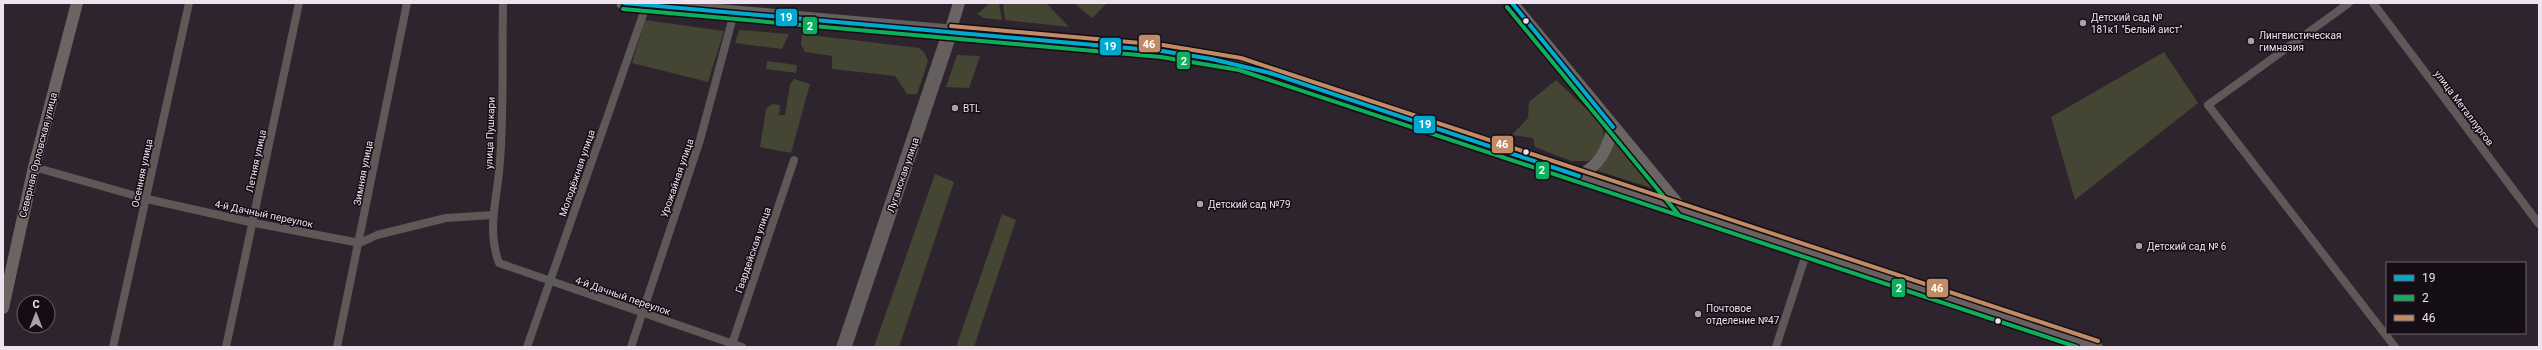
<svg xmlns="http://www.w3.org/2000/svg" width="2542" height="350" font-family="Roboto,sans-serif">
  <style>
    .green { fill: #444533 }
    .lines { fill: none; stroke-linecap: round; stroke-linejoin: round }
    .street { stroke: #5e5958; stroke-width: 8 }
    .secondary { stroke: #6a6462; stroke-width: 12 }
    .primary { stroke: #696161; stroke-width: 13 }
    .highway { stroke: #655e5e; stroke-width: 15 }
    .bus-1-casing { stroke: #150d15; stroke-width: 7 }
    .bus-2-casing { stroke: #150d15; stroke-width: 7 }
    .bus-3-casing { stroke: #150d15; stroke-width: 7 }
    .bus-1 { stroke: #00a9ce; stroke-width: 4 }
    .bus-2 { stroke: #0daf5c; stroke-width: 4 }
    .bus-3 { stroke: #c18c65; stroke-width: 4 }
    .bus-dot { fill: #eee2ee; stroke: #150d15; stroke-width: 1.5 }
    .poi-dot { fill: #aba0ab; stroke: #150d15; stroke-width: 1.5 }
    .labels { text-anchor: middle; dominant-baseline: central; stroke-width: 3; stroke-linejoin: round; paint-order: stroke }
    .poi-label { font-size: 10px; fill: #eee2ee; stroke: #150d15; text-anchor: start }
    .street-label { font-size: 10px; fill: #eee2ee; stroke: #150d15 }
    .line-badge { stroke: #150d15; stroke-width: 1.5 }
    .badge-label { font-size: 11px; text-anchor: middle; font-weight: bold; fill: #fff }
  </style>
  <rect width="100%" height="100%" fill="#2e242e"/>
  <!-- green -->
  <g class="green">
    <polygon points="990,3 999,3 1002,20 984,18 977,14"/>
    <polygon points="1003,3 1046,3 1069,27 1005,20"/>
    <polygon points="1074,3 1107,3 1092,18"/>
    <polygon points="645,20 724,31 708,82 632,63"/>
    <polygon points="739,30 789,34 782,49 735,43"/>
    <polygon points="802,34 919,48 924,52 928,61 917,94 907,94 895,76 832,69 832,56 805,52 801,45"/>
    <polygon points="2164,52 2198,103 2075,200 2051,117"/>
    <polygon points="957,55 980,56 969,88 946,87"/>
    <polygon points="767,61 797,65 796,73 766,69"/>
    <polygon points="794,79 810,84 791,153 760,147 766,109 772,104 780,105 779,115 785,115 790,84"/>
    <path d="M1556,80L1601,123C1607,137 1601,153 1588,161H1571L1535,147L1533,138L1512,135L1528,118L1529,102Z"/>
    <polygon points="1615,141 1653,185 1652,188 1598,171"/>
    <polygon points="935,174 954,182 899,347 874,347"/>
    <polygon points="1002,214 1016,220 974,347 956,347"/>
  </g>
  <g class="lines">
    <!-- street -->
    <g class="street">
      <path d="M503,3C502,55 504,109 500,161C498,197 486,227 499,263L742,347"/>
      <polyline points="2349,3 2208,105 2395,347"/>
      <polyline points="2373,3 2539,224"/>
      <polyline points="34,167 147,199 254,223 360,243 377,235 446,218 492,215"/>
      <polyline points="113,347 189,3"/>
      <polyline points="226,347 299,3"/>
      <polyline points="337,347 407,3"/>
      <polyline points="527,347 646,6"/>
      <polyline points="631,347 700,140 734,13"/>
      <polyline points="731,347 794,160"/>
      <polyline points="1776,347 1807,251"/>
    </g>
    <!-- secondary -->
    <g class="secondary">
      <polyline points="1512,3 1683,210"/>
      <polyline points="950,32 959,3"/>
      <path d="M1579,176C1600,165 1607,150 1613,127"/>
      <polyline points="3,308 34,167 77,3"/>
    </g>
    <!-- primary -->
    <polyline class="primary" points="950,32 1162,51 1240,64 2096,347"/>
    <!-- highway -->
    <polyline class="highway" points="624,3 950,32 844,347"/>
    <defs>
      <g id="bus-1">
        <polyline points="624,3 1162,51 1212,59 1270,73 1579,176"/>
        <polyline points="1512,3 1613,127"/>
      </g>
      <g id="bus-2">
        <polyline points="1507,7 1678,214"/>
        <polyline points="623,9 1161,57 1239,70 2077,347"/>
      </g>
      <polyline id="bus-3" points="951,26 1163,45 1241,58 2098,341"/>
    </defs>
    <!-- bus-1 casing -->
    <use href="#bus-1" class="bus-1-casing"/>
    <!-- bus-2 casing -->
    <use href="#bus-2" class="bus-2-casing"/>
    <!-- bus-3 casing -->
    <use href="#bus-3" class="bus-3-casing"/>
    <!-- bus-1 -->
    <use href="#bus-1" class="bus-1"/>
    <!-- bus-2 -->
    <use href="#bus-2" class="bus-2"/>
    <!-- bus-3 -->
    <use href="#bus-3" class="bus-3"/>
  </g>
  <!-- markers -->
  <g class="bus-dot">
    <circle cx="1526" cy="21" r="3.5"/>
    <circle cx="1526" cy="152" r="3.5"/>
    <circle cx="1998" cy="321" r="3.5"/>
  </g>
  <g class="poi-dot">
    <circle cx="2083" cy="23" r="4"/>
    <circle cx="2251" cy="41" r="4"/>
    <circle cx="955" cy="108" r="4"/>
    <circle cx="1200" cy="204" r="4"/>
    <circle cx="2139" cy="246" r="4"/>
    <circle cx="1698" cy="314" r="4"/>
  </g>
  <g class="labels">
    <!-- poi labels -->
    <g class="poi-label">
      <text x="2091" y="17">Детский сад №<tspan x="2091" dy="12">181к1 "Белый аист"</tspan></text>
      <text x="2259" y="35">Лингвистическая<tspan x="2259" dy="12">гимназия</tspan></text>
      <text x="963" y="108">BTL</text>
      <text x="1208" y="204">Детский сад №79</text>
      <text x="2147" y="246">Детский сад № 6</text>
      <text x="1706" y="308">Почтовое<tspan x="1706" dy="12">отделение №47</tspan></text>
    </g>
    <!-- street labels -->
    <g class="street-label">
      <text transform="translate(2464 108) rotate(53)">улица Металлургов</text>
      <text transform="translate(490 133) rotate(-88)">улица Пушкари</text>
      <text transform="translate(38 155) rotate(-76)">Северная Орловская улица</text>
      <text transform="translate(256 161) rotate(-78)">Летняя улица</text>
      <text transform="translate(142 173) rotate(-78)">Осенняя улица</text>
      <text transform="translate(363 173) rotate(-79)">Зимняя улица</text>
      <text transform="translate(577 173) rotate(-71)">Молодёжная улица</text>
      <text transform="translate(903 175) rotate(-71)">Луганская улица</text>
      <text transform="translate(677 178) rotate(-71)">Урожайная улица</text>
      <text transform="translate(264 214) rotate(12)">4-й Дачный переулок</text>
      <text transform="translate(753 250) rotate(-71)">Гвардейская улица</text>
      <text transform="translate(623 296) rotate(19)">4-й Дачный переулок</text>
    </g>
  </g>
  <g class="line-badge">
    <rect x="775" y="8" width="23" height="19" rx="4" fill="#00a9ce"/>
    <rect x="802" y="16" width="16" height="19" rx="4" fill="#0daf5c"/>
    <rect x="1138" y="34" width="23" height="19" rx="4" fill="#c18c65"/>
    <rect x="1099" y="37" width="23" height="19" rx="4" fill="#00a9ce"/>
    <rect x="1176" y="51" width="15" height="19" rx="4" fill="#0daf5c"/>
    <rect x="1413" y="115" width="23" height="19" rx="4" fill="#00a9ce"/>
    <rect x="1491" y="135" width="23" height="19" rx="4" fill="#c18c65"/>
    <rect x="1535" y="161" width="15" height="19" rx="4" fill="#0daf5c"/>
    <rect x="1926" y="278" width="23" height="20" rx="4" fill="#c18c65"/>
    <rect x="1891" y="278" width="15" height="20" rx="4" fill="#0daf5c"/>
  </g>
  <g class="badge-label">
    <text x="786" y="21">19</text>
    <text x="810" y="30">2</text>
    <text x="1149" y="48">46</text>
    <text x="1110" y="50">19</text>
    <text x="1184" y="65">2</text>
    <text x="1425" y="128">19</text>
    <text x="1502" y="148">46</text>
    <text x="1542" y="174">2</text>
    <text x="1937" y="292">46</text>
    <text x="1899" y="292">2</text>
  </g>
  <!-- border -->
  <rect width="2542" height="350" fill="none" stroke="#eee2ee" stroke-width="8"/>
  <!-- legend -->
  <rect x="2386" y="262" width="140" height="72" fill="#150d15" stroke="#6c626c"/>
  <rect x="2394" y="275" width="20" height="6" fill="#00a9ce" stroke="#6c626c"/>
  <text x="2422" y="282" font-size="12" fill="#eee2ee">19</text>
  <rect x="2394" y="295" width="20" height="6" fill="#0daf5c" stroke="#6c626c"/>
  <text x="2422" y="302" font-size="12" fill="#eee2ee">2</text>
  <rect x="2394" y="315" width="20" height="6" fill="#c18c65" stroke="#6c626c"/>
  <text x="2422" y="322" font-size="12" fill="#eee2ee">46</text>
  <!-- north arrow -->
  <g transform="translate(36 314)"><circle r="19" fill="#150d15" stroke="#6c626c"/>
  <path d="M0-3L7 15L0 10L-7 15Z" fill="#aba0ab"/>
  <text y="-6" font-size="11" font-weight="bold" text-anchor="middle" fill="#eee2ee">С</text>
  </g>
</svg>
